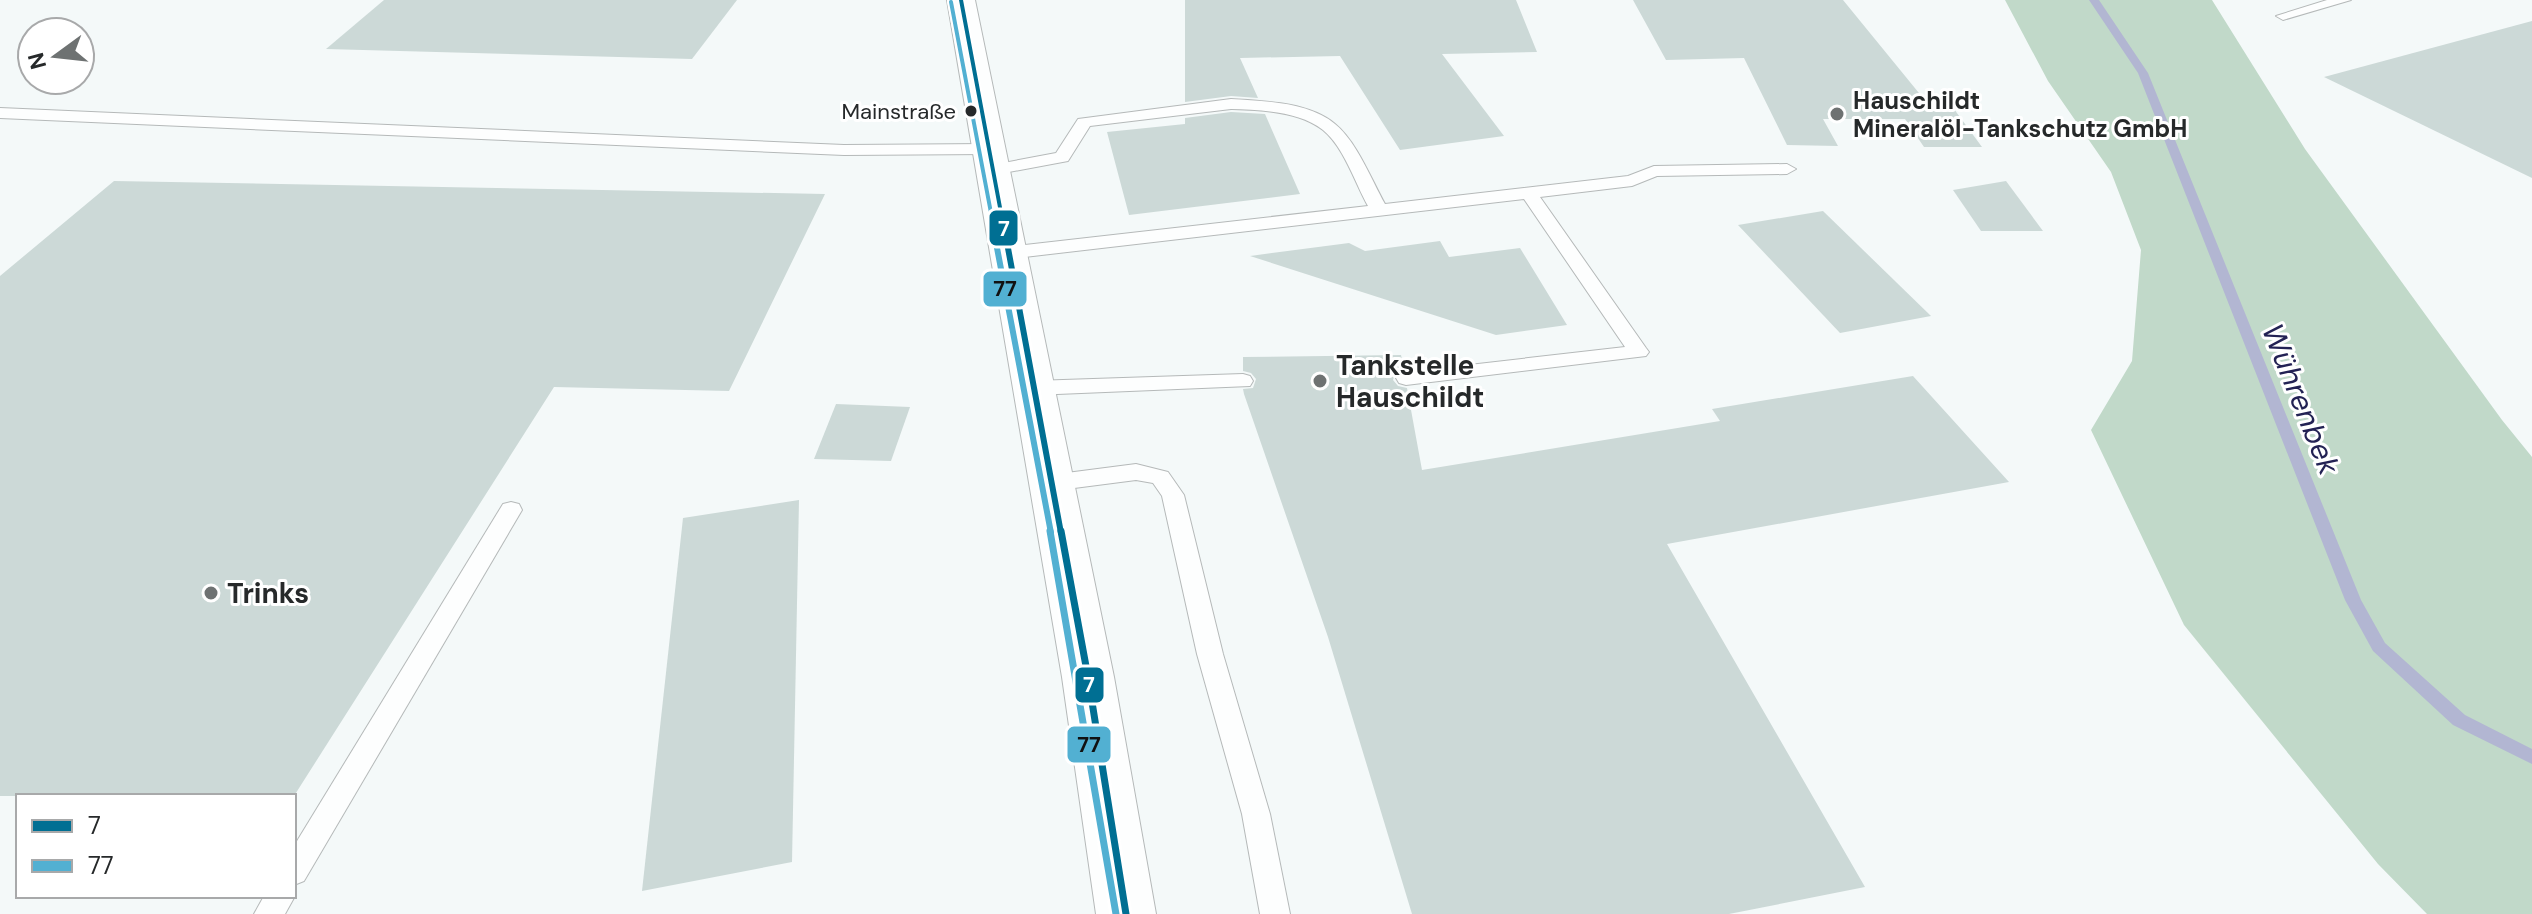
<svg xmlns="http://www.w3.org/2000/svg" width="2532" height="914" font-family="'DM Sans',sans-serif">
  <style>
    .forest { fill: #c1d9c9 }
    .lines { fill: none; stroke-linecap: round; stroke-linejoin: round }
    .stream { fill: #b2b6d2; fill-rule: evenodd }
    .building { fill: #ccd9d7 }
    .lane-casing { stroke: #b5b9b9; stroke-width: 2 }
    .street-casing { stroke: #b5b9b9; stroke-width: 2 }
    .lane { fill: #fdfefe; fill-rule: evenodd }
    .street { fill: #fdfefe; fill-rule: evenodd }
    .bus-1-far2-casing { stroke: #fff; stroke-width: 8 }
    .bus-1-far1-casing { stroke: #fff; stroke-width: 12 }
    .bus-1-casing { stroke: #fff; stroke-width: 13 }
    .bus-2-far2-casing { stroke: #fff; stroke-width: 8 }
    .bus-2-far1-casing { stroke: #fff; stroke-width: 12 }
    .bus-2-casing { stroke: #fff; stroke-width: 13 }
    .bus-1-far2 { stroke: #006f93; stroke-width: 4 }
    .bus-1-far1 { stroke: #006f93; stroke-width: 6 }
    .bus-1 { stroke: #006f93; stroke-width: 7 }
    .bus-2-far2 { stroke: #52b0d2; stroke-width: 4 }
    .bus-2-far1 { stroke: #52b0d2; stroke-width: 6 }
    .bus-2 { stroke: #52b0d2; stroke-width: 7 }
    .bus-dot { fill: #26292a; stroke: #fff; stroke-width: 3 }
    .poi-dot { fill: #6e7272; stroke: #fff; stroke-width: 3 }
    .labels { text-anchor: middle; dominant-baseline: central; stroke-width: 6; stroke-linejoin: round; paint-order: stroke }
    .far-bus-label { font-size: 22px; fill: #26292a; stroke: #fff; text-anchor: end }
    .far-poi-label { font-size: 24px; font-weight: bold; fill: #26292a; stroke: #fff; text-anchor: start }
    .poi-label { font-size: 28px; font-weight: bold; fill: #26292a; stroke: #fff; text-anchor: start }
    .water-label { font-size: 30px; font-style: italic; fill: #232254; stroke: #fff }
    .line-badge { stroke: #fff; stroke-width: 3 }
    .badge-label { font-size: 22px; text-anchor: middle; font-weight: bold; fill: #fff }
    .pale-badge-label { font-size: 22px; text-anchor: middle; font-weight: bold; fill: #111 }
  </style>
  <rect width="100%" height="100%" fill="#f4f9f9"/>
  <!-- forest -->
  <polygon class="forest" points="2005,0 2212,0 2305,149 2502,420 2532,457 2532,914 2427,914 2378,864 2184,625 2091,430 2132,361 2141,250 2111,172 2048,81"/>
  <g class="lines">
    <!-- stream -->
    <polygon class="stream" points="2089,0 2099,0 2148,73 2361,600 2385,643 2465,715 2532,749 2532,764 2453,725 2373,651 2345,600 2138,73"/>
  </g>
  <!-- building -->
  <g class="building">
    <polygon points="384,0 737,0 692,59 326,49"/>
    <polygon points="1185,0 1516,0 1537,52 1442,54 1504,136 1400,150 1340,56 1240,58 1258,98 1231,96 1185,102"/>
    <polygon points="1633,0 1843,0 1932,109 1954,109 1982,147 1924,147 1905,119 1823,119 1838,146 1787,145 1744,58 1666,60"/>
    <polygon points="2532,21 2532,178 2324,77"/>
    <polygon points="1231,112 1265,114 1300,194 1129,215 1107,132 1185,124 1185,118"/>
    <polygon points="114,181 825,194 729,391 554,387 294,796 0,796 0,276"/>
    <polygon points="2006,181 2043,231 1981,231 1953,190"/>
    <polygon points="1823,211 1931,316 1840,333 1738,225"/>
    <polygon points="1440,241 1449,257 1520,248 1567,325 1496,335 1250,256 1349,243 1365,251"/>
    <polygon points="1401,355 1404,369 1396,371 1393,380 1398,386 1407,388 1422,470 1720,421 1712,409 1913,376 2009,482 1667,544 1865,887 1729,914 1412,914 1328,637 1244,394 1243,389 1253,388 1256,379 1251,373 1243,371 1243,357"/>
    <polygon points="836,404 910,407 891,461 814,459"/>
    <polygon points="799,500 792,862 642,891 683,518"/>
  </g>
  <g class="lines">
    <defs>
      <g id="lane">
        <polygon points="2327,0 2351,0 2283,20 2276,16"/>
        <path d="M1231,99C1263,101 1309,102 1335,124C1357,142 1371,179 1385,204L1628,176L1654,166L1787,164L1796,169L1787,174L1657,176L1632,186L1540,197L1646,348L1649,352L1646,356L1406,385L1399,383L1396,378L1399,373L1625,347L1524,199L1007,259L998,253L1007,247L1368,206C1355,183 1344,147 1323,130C1299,111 1260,110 1231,109L1090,126L1068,161L993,175L984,170L993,165L1056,153L1078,119Z"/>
        <polygon points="0,108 844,145 989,144 997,149 989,154 844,155 0,118"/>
        <polygon points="1243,374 1250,376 1253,381 1250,386 1033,395 1023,388 1033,381"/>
        <polygon points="1136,464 1168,472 1184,495 1223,654 1270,814 1290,914 1260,914 1242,814 1197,654 1162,496 1153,483 1136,480 1051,491 1043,489 1040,483 1043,477 1051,475"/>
        <polygon points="511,502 519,504 522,510 304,881 294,885 294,846 503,504"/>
        <polygon points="294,894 295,896 285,914 254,914 264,896"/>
      </g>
      <polygon id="street" points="947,0 975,0 1114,677 1156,914 1096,914 1062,677"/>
    </defs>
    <!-- lane casing -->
    <use href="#lane" class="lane-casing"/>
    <!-- street casing -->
    <use href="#street" class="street-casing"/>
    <!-- lane -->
    <use href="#lane" class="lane"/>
    <!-- street -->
    <use href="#street" class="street"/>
    <defs>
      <polyline id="bus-1-far2" points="961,0 1005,234"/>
      <polyline id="bus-1-far1" points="1005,232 1061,533"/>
      <polyline id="bus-1" points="1061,531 1088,677 1126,914"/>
      <polyline id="bus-2-far2" points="951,2 995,234"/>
      <polyline id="bus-2-far1" points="994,232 1051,533"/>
      <polyline id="bus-2" points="1050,531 1116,914"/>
    </defs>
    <!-- bus-1-far2 casing -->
    <use href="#bus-1-far2" class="bus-1-far2-casing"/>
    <!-- bus-1-far1 casing -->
    <use href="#bus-1-far1" class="bus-1-far1-casing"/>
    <!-- bus-1 casing -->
    <use href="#bus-1" class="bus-1-casing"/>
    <!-- bus-2-far2 casing -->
    <use href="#bus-2-far2" class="bus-2-far2-casing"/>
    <!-- bus-2-far1 casing -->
    <use href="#bus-2-far1" class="bus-2-far1-casing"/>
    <!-- bus-2 casing -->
    <use href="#bus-2" class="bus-2-casing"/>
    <!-- bus-1-far2 -->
    <use href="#bus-1-far2" class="bus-1-far2"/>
    <!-- bus-1-far1 -->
    <use href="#bus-1-far1" class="bus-1-far1"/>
    <!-- bus-1 -->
    <use href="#bus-1" class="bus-1"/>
    <!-- bus-2-far2 -->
    <use href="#bus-2-far2" class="bus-2-far2"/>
    <!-- bus-2-far1 -->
    <use href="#bus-2-far1" class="bus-2-far1"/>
    <!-- bus-2 -->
    <use href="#bus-2" class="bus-2"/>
  </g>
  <!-- markers -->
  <circle class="bus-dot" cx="971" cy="111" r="7"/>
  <g class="poi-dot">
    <circle cx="1837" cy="114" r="8"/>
    <circle cx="1320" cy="381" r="8"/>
    <circle cx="211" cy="593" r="8"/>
  </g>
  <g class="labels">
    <!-- far-bus labels -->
    <g class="far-bus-label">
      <text x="956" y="111">Mainstraße</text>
    </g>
    <!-- far-poi labels -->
    <g class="far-poi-label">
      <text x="1853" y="100">Hauschildt<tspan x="1853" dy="28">Mineralöl-Tankschutz GmbH</tspan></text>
    </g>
    <!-- poi labels -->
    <g class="poi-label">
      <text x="1336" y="365">Tankstelle<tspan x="1336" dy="32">Hauschildt</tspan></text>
      <text x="227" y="593">Trinks</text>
    </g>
    <!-- water labels -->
    <g class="water-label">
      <text transform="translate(2301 399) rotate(68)">Wührenbek</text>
    </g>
  </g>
  <g class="line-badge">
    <rect x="988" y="209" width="31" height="38" rx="8" fill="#006f93"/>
    <rect x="982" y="270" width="46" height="38" rx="8" fill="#52b0d2"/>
    <rect x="1074" y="666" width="31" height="38" rx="8" fill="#006f93"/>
    <rect x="1066" y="725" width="46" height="39" rx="8" fill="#52b0d2"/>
  </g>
  <g class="badge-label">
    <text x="1004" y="236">7</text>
    <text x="1089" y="692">7</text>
  </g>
  <g class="pale-badge-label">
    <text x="1005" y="296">77</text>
    <text x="1089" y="752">77</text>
  </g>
  <!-- legend -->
  <rect x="16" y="794" width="280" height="104" fill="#ffffff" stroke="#a8a9aa" stroke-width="2"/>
  <rect x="32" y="820" width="40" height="12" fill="#006f93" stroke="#a8a9aa" stroke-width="2"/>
  <text x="88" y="834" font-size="24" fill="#26292a">7</text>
  <rect x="32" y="860" width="40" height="12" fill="#52b0d2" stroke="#a8a9aa" stroke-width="2"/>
  <text x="88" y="874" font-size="24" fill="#26292a">77</text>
  <!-- north arrow -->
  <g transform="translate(56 56) rotate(255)"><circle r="38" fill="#ffffff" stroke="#a8a9aa" stroke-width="2"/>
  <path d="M0-6L14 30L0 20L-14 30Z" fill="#6e7272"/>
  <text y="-12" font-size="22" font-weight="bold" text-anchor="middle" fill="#26292a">N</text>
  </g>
</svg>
